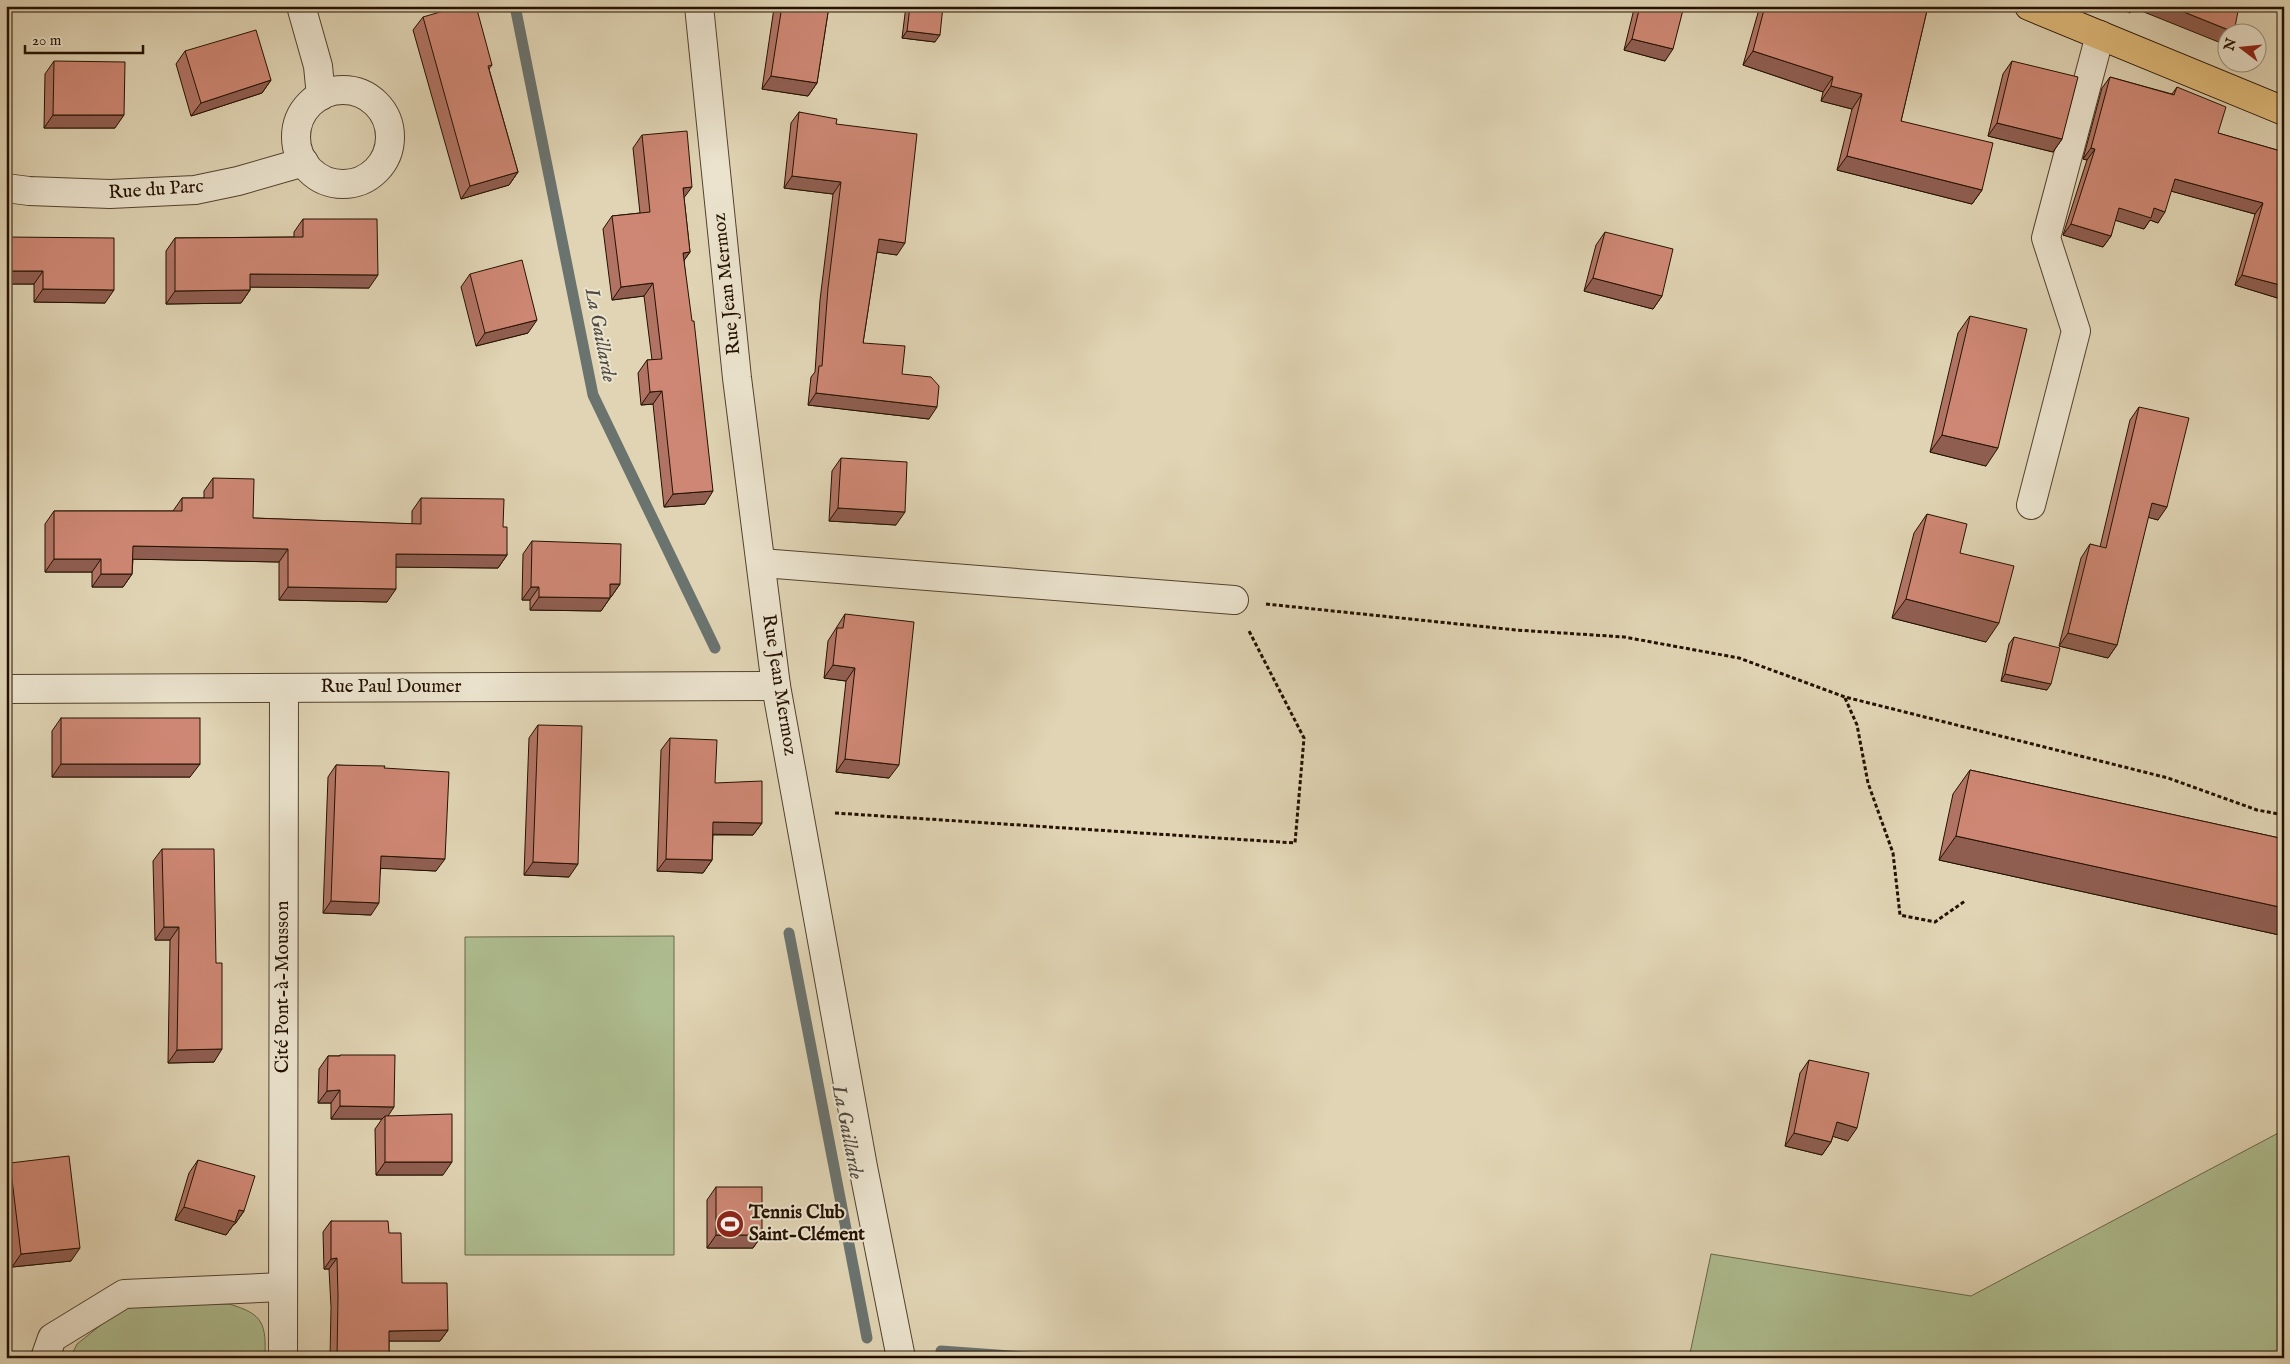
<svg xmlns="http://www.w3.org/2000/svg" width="2290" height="1364" font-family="'IM FELL English',serif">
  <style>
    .green { fill: #aebd90; stroke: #696748 }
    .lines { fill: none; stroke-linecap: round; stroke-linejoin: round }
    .stream { stroke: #6b736f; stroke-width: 11 }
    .minor-casing { stroke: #53422d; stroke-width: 30 }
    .major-casing { stroke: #241100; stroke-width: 30 }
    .path { stroke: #241100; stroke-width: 3; stroke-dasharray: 4 2.5; stroke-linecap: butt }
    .minor { stroke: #ebe3ce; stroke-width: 28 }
    .major { stroke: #e0ba7a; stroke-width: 28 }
    .wall { fill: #b17464; stroke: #241100 }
    .shaded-wall { fill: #905e51; stroke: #241100 }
    .building { fill: #ce8774; stroke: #241100 }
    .labels { text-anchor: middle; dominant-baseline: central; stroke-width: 4; stroke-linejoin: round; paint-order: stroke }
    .street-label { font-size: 19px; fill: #241100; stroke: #ebe3ce }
    .poi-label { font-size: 19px; font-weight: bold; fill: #241100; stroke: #ebe3ce; text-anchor: start }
    .water-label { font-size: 20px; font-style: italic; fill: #4e4a41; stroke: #ebe3ce }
  </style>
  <rect width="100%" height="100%" fill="#e0d4b4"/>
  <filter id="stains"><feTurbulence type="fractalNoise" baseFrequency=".004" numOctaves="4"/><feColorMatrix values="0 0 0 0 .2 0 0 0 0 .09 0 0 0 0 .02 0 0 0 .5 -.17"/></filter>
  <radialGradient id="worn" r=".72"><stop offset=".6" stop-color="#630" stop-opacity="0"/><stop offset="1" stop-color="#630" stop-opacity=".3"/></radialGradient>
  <!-- green -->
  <g class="green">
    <polygon points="674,936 674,1255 465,1255 465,937"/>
    <polygon points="2284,1130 2284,1358 1689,1358 1711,1254 1971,1296"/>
    <path d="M229,1304C264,1314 266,1324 265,1358H70L77,1344L116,1313L136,1305Z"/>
  </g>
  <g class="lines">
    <!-- stream -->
    <g class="stream">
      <polyline points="515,6 593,395 715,648"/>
      <polyline points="789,933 867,1338"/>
      <polyline points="941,1351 1038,1358"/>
    </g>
    <defs>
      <g id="minor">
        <polyline points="301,6 318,66 321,96"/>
        <polyline points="699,6 737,378 776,686 863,1167 901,1358"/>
        <circle cx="343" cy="137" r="47"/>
        <polyline points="6,188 29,191 110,194 195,190 238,181 304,162"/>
        <polyline points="2031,505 2076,331 2046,238 2100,35"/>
        <polyline points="761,563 1234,600"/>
        <polyline points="6,689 776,686"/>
        <polyline points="45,1358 52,1338 124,1294 283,1287"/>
        <polyline points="283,1358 284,688"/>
      </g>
      <polyline id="major" points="2029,6 2284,111"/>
    </defs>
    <!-- minor casing -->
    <use href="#minor" class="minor-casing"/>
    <!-- major casing -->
    <use href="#major" class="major-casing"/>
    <!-- path -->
    <g class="path">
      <polyline points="1266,604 1516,630 1624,637 1739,658 1845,697 2168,778 2257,810 2284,815"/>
      <polyline points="1845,698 1857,725 1868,783 1893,853 1900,915 1935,922 1965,901"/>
      <polyline points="835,813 1295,843 1304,738 1248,629"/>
    </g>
    <!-- minor -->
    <use href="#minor" class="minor"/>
    <!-- major -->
    <use href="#major" class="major"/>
  </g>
  <!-- wall -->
  <g class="wall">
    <polygon points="775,6 829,6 817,83 808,96 762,89 774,8"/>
    <polygon points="906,6 943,6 935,42 902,38"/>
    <polygon points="1622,6 1684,6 1665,61 1624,50 1634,9"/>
    <polygon points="1760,6 1928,6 1901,121 1982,190 1972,204 1837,170 1852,109 1821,101 1823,92 1743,65"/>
    <polygon points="423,17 492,65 489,69 518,172 509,185 461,199 413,30"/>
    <polygon points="185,51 271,80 262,93 191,116 176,64"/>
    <polygon points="54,61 115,128 44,128 45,74"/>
    <polygon points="2012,61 2062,139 2053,152 1988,136 2003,74"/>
    <polygon points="2110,77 2172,94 2177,87 2218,133 2284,152 2284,300 2235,285 2255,214 2171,191 2158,223 2150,220 2144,229 2115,220 2111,236 2103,247 2063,235 2087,160 2083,159 2102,88"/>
    <polygon points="799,112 836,124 897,255 877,252 863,343 902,374 929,419 808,405 811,377 815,372 820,300 833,194 784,188 791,123"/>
    <polygon points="642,135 684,198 690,252 684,260 705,504 664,507 653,404 641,405 638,373 647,360 652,360 644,296 612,300 603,229 612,216 640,213 633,148"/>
    <polygon points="303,219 369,288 250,287 250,290 241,303 166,304 166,251 175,238 294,237 294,232"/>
    <polygon points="1605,232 1662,296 1653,309 1584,291 1596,245"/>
    <polygon points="6,237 105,303 34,302 34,284 6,284"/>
    <polygon points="470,274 528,333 476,346 461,287"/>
    <polygon points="1970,316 1986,466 1930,452 1958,333"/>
    <polygon points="2139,407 2158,520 2148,517 2117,645 2108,658 2059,646 2081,558 2090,544 2100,547 2130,420"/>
    <polygon points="841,458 896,525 829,521 832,471"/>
    <polygon points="213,478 253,518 412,524 412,511 421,498 503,527 507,555 498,568 396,567 387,602 279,600 279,562 133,559 132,574 123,587 92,587 92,572 45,572 45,524 54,511 173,511 182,498 204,498 204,491"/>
    <polygon points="1927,514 1960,553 1986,642 1892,618 1914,533"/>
    <polygon points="532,541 620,584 611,597 610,597 610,598 601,611 530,610 530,600 522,600 523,554"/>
    <polygon points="845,614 889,778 836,772 846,681 824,678 828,641"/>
    <polygon points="2014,637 2047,690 2001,681 2009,644"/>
    <polygon points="61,718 190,777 52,777 52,731"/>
    <polygon points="538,725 569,877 524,875 529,738"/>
    <polygon points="670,738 715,783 762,823 753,835 713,835 712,860 703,873 657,871 661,750"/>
    <polygon points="336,765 384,768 436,871 381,868 371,915 323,913 328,777"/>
    <polygon points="1970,770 2284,839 2284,936 1939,860 1953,794"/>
    <polygon points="162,849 214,1062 168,1063 170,940 155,940 153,861"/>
    <polygon points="340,1055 388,1115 443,1175 376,1175 375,1129 382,1119 331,1119 331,1103 318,1103 319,1069 328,1056 339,1056"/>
    <polygon points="1809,1060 1848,1141 1833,1136 1831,1142 1822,1155 1785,1146 1800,1073"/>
    <polygon points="198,1160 244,1211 235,1224 234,1224 226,1235 175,1220 189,1173"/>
    <polygon points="10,1163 71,1261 12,1267 6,1218 6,1169"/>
    <polygon points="716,1187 762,1235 753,1248 707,1248 707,1200"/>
    <polygon points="331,1221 389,1233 402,1283 448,1330 440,1341 389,1341 389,1358 330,1358 331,1307 329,1269 324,1269 323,1232"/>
  </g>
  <!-- shaded-wall -->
  <g class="shaded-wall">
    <polygon points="1622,6 1636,6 1634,9"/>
    <polygon points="2114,6 2169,6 2233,32 2228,32 2228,42 2226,45 2134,8 2130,13"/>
    <polygon points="907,31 940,35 935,42 902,38"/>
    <polygon points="1632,39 1673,49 1665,61 1624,50"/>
    <polygon points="1753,51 1833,77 1823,92 1743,65"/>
    <polygon points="771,76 817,83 808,96 762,89"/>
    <polygon points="271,80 262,93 191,116 201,103"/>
    <polygon points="1831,86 1862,94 1852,109 1821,101"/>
    <polygon points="53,115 124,115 115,128 44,128"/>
    <polygon points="1997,123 2062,139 2053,152 1988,136"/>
    <polygon points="2091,148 2095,149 2087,160 2083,159"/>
    <polygon points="1847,156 1982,190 1972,204 1837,170"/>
    <polygon points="518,172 509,185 461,199 470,186"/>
    <polygon points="792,176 841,182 833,194 784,188"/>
    <polygon points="2175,179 2263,203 2255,214 2167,190"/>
    <polygon points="692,187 683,199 683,188"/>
    <polygon points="2119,208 2154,208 2165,212 2158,223 2150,220 2144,229 2111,219"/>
    <polygon points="2071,224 2111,236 2103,247 2063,235"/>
    <polygon points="879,239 905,243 897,255 870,251"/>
    <polygon points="690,252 681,265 683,253"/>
    <polygon points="6,271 43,271 34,284 6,284"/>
    <polygon points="250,274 378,275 369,288 241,287"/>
    <polygon points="2242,275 2284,286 2284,300 2235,285"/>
    <polygon points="1593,278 1662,296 1653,309 1584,291"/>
    <polygon points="653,283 644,296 612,300 621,287"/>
    <polygon points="43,289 114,290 105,303 34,302"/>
    <polygon points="250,290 241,303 166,304 175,291"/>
    <polygon points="537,320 528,333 476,346 485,333"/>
    <polygon points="662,391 653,404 641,405 650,392"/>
    <polygon points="816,393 937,407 929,419 808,405"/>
    <polygon points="1942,435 1998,448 1986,466 1930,452"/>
    <polygon points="713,491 705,504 664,507 673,494"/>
    <polygon points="2152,503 2167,507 2158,520 2143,516"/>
    <polygon points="838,508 905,512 896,525 829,521"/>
    <polygon points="133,546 288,549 279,562 124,559"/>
    <polygon points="396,554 507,555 498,568 387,567"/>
    <polygon points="54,559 101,559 92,572 45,572"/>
    <polygon points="101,574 132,574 123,587 92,587"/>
    <polygon points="610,584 620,584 611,597 601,597"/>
    <polygon points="288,587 396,589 387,602 279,600"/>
    <polygon points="531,587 539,587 530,600 522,600"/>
    <polygon points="539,597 610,598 601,611 530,610"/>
    <polygon points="1906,599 1999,623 1986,642 1892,618"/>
    <polygon points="2068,633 2117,645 2108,658 2059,646"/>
    <polygon points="833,665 855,668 846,681 824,678"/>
    <polygon points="2005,674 2051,684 2047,690 2001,681"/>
    <polygon points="845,759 899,765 889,778 836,772"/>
    <polygon points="61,764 200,764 190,777 52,777"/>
    <polygon points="713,822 762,823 753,835 705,834"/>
    <polygon points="1956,836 2284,908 2284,936 1939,860"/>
    <polygon points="381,856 445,859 436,871 373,868"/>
    <polygon points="666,859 712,860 703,873 657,871"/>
    <polygon points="533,862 578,864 569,877 524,875"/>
    <polygon points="331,901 379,903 371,915 323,913"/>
    <polygon points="164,927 179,927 170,940 155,940"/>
    <polygon points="222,1049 214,1062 168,1063 177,1050"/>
    <polygon points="340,1090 331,1103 318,1103 327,1091"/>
    <polygon points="340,1106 394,1107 386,1119 385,1116 382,1119 331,1119"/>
    <polygon points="1837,1122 1857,1128 1848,1141 1828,1135"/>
    <polygon points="1794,1133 1831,1142 1822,1155 1785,1146"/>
    <polygon points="385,1162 452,1162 443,1175 376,1175"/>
    <polygon points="184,1207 239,1210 244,1211 235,1224 234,1224 226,1235 175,1220"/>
    <polygon points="716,1235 762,1235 753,1248 707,1248"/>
    <polygon points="80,1248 71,1261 12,1267 21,1254"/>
    <polygon points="337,1258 329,1269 324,1269 331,1259"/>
    <polygon points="448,1330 440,1341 382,1341 389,1331"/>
  </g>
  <!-- building -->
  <g class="building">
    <polygon points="461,6 476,6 492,65 488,66 518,172 470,186 423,17"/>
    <polygon points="782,6 829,6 817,83 771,76"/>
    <polygon points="910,6 943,6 940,35 907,31"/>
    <polygon points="1640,6 1684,6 1673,49 1632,39"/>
    <polygon points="1765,6 1928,6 1901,121 1993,143 1982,190 1847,156 1862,94 1831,86 1833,77 1753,51"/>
    <polygon points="2169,6 2239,6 2234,32"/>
    <polygon points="256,30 271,80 201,103 185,51"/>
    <polygon points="54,61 125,62 124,115 53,115"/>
    <polygon points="2012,61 2078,77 2062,139 1997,123"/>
    <polygon points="2110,77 2174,95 2177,87 2226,107 2218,133 2284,152 2284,286 2242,275 2263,203 2175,179 2165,212 2154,208 2151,218 2119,208 2111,236 2071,224 2095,149 2091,148"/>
    <polygon points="799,112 837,119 836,124 917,134 905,243 879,239 863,343 905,346 902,374 931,377 939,386 937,407 816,393 819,366 822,366 828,288 841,182 792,176"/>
    <polygon points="687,131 692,187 683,188 690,252 683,253 692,321 694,321 713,491 673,494 662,391 650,392 647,360 662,359 653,283 621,287 612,216 650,212 642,135"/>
    <polygon points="303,219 377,219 378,275 250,274 250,290 175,291 175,238 303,237"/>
    <polygon points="1605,232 1673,249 1662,296 1593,278"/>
    <polygon points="6,237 114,238 114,290 43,289 43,271 6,271"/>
    <polygon points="522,260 537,320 485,333 470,274"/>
    <polygon points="1970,316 2027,329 1998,448 1942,435"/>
    <polygon points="2139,407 2189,418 2167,507 2152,503 2117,645 2068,633 2090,544 2106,548"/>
    <polygon points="841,458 907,462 905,512 838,508"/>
    <polygon points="213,478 254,479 253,518 421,524 421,498 504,499 503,527 507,527 507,555 396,554 396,589 288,587 288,549 133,546 132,574 101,574 101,559 54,559 54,511 182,511 182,498 213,498"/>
    <polygon points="1927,514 1967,524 1960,553 2014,566 1999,623 1906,599"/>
    <polygon points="532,541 621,544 620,584 610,584 610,598 539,597 539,587 531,587"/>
    <polygon points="845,614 914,622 899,765 845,759 855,668 833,665 837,628 843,628"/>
    <polygon points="2014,637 2060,648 2051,684 2005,674"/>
    <rect x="61" y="718" width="139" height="46"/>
    <polygon points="538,725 582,726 578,864 533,862"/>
    <polygon points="670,738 717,740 715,783 762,781 762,823 713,822 712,860 666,859"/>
    <polygon points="336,765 385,766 384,768 449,772 445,859 381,856 379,903 331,901"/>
    <polygon points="1970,770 2284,839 2284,908 1956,836"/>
    <polygon points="162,849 214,849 216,963 222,963 222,1049 177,1050 179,927 164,927"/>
    <polygon points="340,1055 395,1055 394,1107 340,1106 340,1090 327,1091 328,1056 340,1056"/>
    <polygon points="1809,1060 1869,1073 1857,1128 1837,1122 1831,1142 1794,1133"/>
    <polygon points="452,1114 452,1162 385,1162 385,1116"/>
    <polygon points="69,1156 80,1248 21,1254 10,1163"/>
    <polygon points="198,1160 255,1176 244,1211 239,1210 235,1222 184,1207"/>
    <rect x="716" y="1187" width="46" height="48"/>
    <polygon points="331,1221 388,1221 389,1233 401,1233 402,1283 447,1283 448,1330 389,1331 389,1358 337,1358 338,1296 337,1258 331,1259"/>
  </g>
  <!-- icons -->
  <defs>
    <symbol id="stadium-disc" viewBox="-11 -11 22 22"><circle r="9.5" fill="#8f2418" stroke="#ebe3ce"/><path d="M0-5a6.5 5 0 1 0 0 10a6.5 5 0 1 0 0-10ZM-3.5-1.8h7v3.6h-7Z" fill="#fff"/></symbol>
  </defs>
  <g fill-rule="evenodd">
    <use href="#stadium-disc" x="714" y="1208" width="32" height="32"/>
  </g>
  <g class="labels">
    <!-- street labels -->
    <g class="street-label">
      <text transform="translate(156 190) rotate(-4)">Rue du Parc</text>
      <text transform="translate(727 284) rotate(-96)">Rue Jean Mermoz</text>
      <text transform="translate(779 685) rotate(81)">Rue Jean Mermoz</text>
      <text x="391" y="687">Rue Paul Doumer</text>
      <text transform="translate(283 987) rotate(-90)">Cité Pont-à-Mousson</text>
    </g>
    <!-- poi labels -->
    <g class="poi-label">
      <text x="749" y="1213">Tennis Club<tspan x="749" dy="22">Saint-Clément</tspan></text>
    </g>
    <!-- water labels -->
    <g class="water-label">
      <text transform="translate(600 335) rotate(79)">La Gaillarde</text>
      <text transform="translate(847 1132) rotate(79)">La Gaillarde</text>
    </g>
  </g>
  <!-- margin -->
  <rect width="2290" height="1364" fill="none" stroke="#e0d4b4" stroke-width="25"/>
  <rect x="8" y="8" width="2275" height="1349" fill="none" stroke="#241100" stroke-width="2.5"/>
  <rect x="12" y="12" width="2265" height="1339" fill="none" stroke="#241100"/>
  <!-- north arrow -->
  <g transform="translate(2242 48) rotate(286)"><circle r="24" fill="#ebe3ce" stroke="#9b8f7c"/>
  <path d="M0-4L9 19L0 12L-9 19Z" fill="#8f2418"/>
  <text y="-8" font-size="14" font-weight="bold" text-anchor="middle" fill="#241100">N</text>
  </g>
  <!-- scale -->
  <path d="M25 45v8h118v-8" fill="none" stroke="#241100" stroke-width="2.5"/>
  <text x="32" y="45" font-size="15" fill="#241100" stroke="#ebe3ce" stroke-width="4" paint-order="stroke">20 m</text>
  <rect width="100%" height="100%" filter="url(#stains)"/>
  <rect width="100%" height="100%" fill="url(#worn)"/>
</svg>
